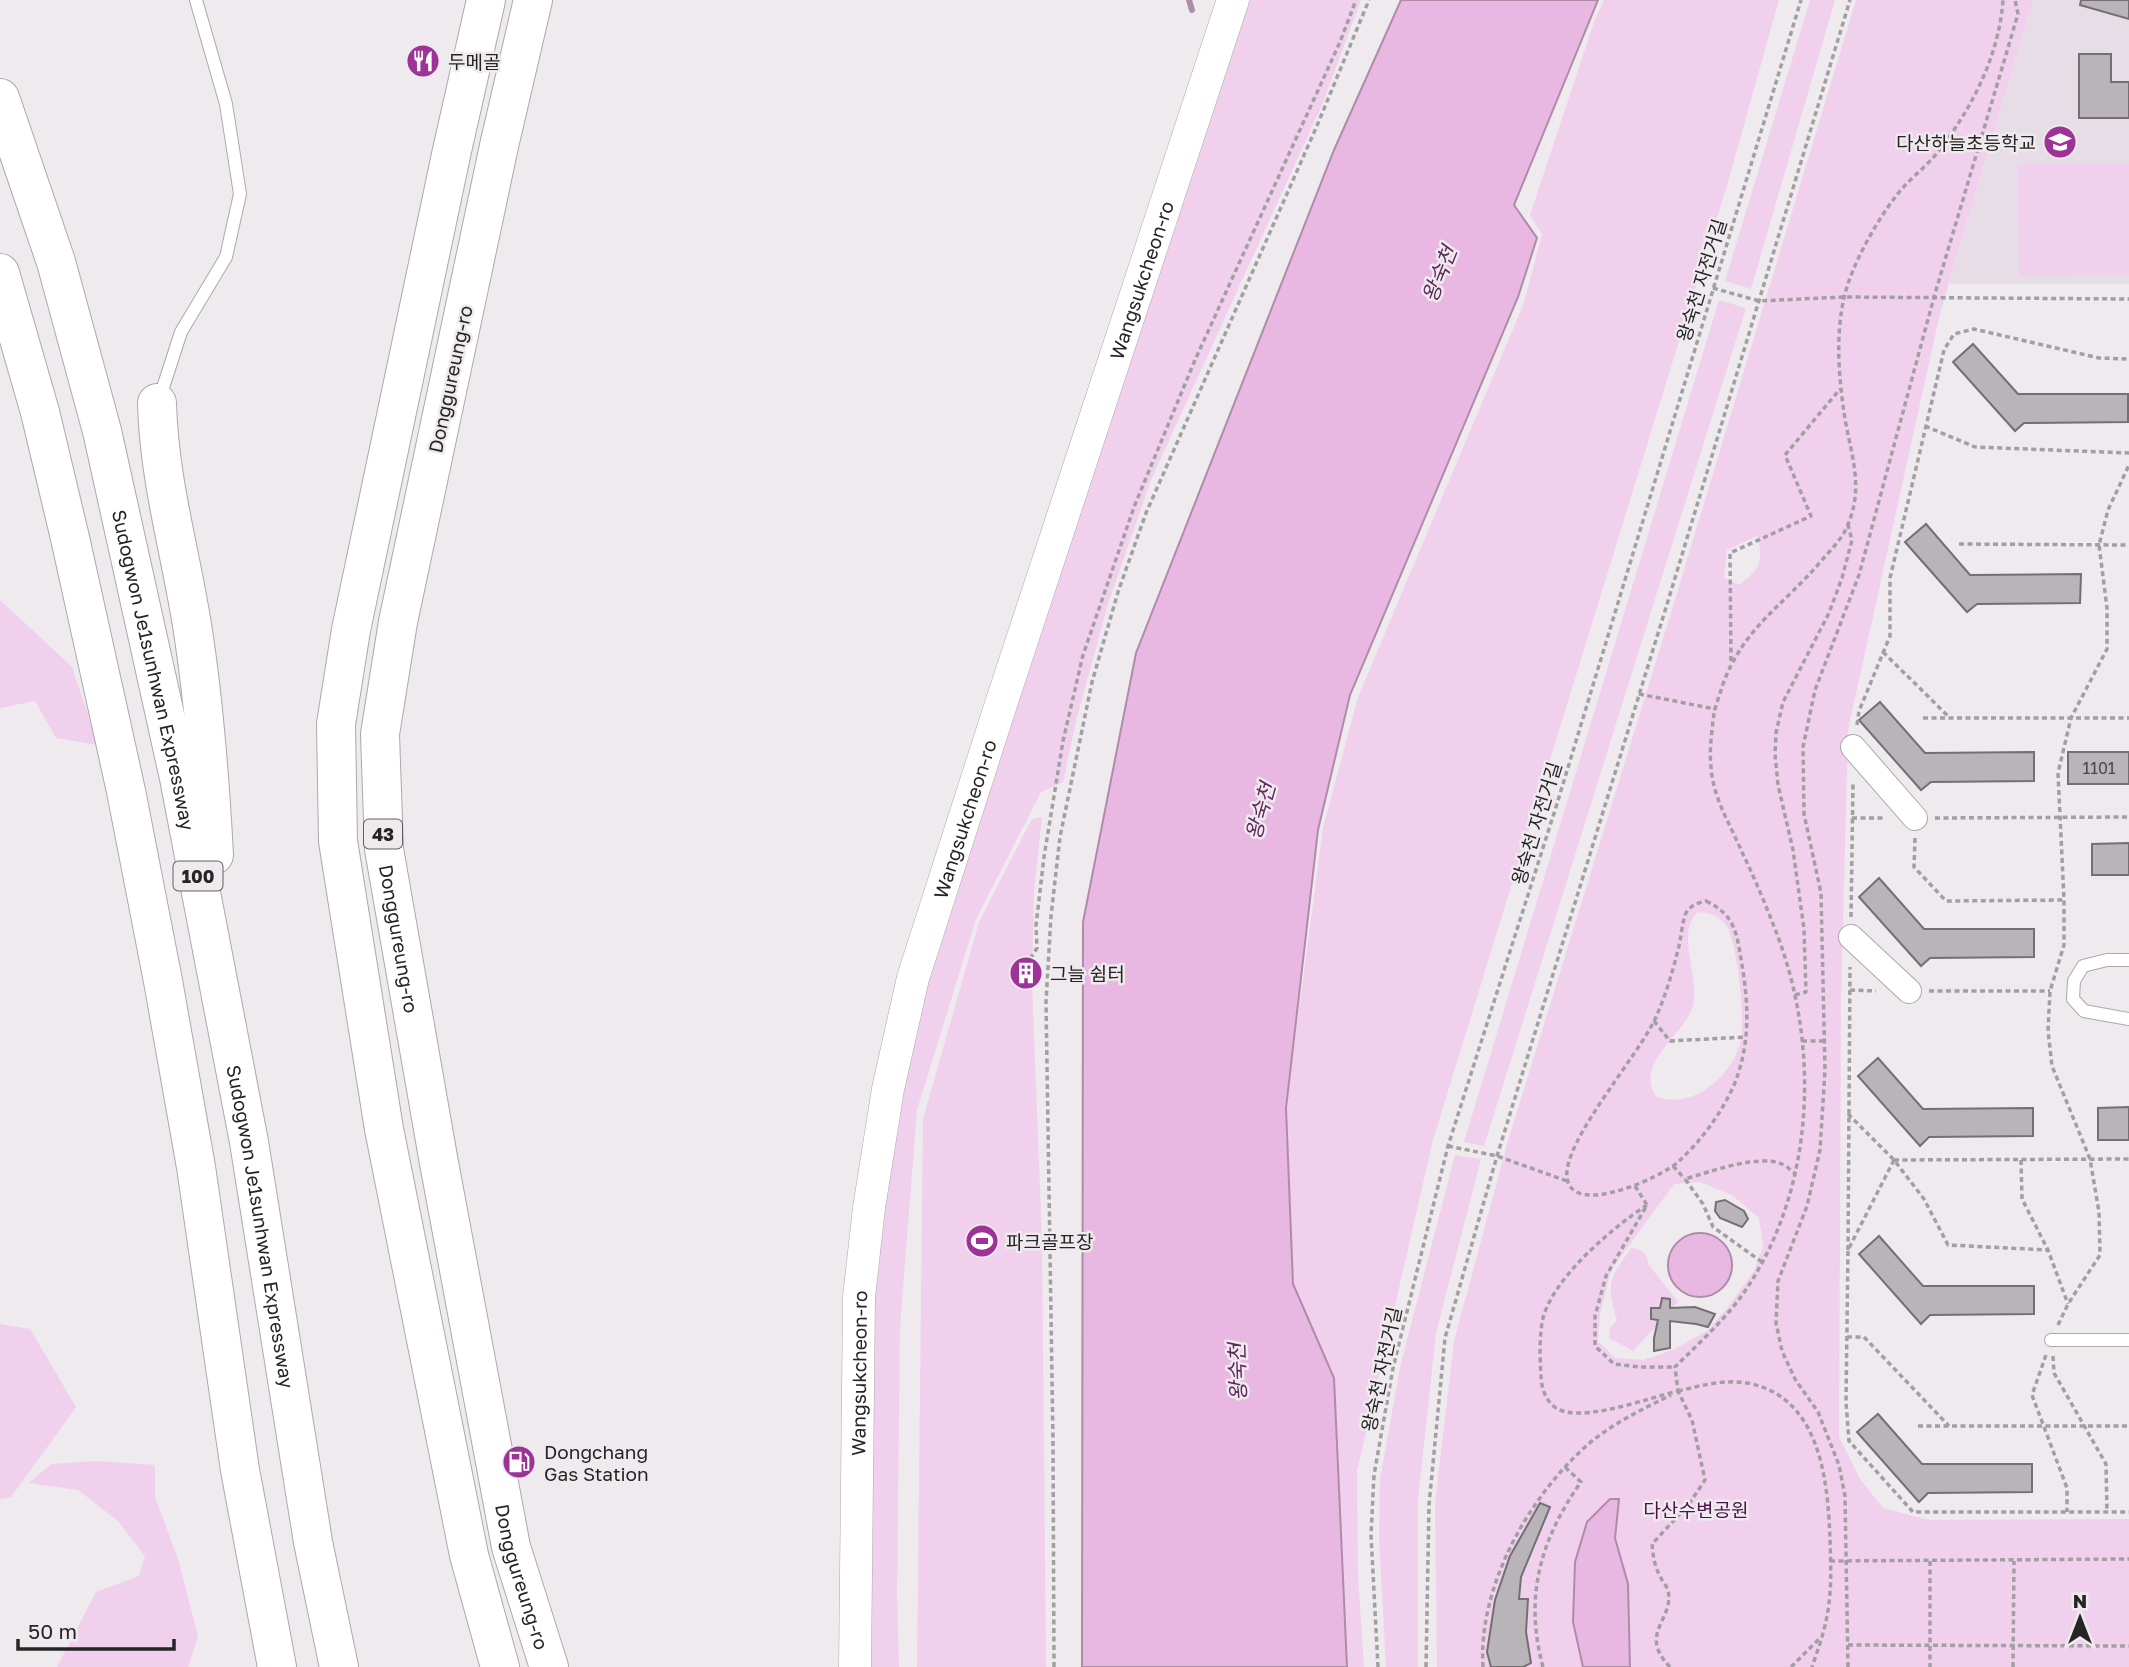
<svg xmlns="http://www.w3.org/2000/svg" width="2129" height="1667" font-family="'Golos Text','Noto Sans KR',sans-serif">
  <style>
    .built { fill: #e7dde6 }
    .green { fill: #f1d0ed; fill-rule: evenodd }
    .water { fill: #e9b8e2; stroke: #ae8ca9; stroke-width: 2 }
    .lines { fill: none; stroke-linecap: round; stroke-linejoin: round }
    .stream { stroke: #ae8ca9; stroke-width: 6 }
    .building { fill: #b8b4b7; stroke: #736f72; stroke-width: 2 }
    .service-casing { stroke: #aca8ab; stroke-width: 14 }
    .minor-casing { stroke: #aca8ab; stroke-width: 26 }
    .tertiary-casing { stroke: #aca8ab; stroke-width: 33 }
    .primary-casing { stroke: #aca8ab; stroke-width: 40 }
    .motorway-casing { stroke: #aca8ab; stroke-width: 40 }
    .path { stroke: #a29fa2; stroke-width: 3.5; stroke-dasharray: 5 3.5; stroke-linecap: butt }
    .service { stroke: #fff; stroke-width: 12 }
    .minor { stroke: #fff; stroke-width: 24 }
    .tertiary { stroke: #fff; stroke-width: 32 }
    .primary { stroke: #fff; stroke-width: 38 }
    .motorway { stroke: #fff; stroke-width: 38 }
    .labels { text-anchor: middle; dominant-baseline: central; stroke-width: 5; stroke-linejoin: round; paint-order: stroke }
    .number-label { font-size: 16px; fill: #4a484a }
    .shield { fill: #eeeaee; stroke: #625f61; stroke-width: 2 }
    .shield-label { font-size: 18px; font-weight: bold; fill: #262425 }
    .poi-label { font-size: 19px; fill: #262425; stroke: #eeeaee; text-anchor: start }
    .street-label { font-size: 19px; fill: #262425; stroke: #eeeaee }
    .park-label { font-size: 19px; fill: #4b1347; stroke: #eeeaee }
    .water-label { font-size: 21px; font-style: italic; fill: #60275c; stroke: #eeeaee }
  </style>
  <rect width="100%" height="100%" fill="#eeeaee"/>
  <!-- built -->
  <polygon class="built" points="2033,0 2129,0 2129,284 1949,284"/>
  <!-- green -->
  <g class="green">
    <polygon points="1242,0 1361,0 1322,105 1151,480 1108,604 1076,721 1063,782 1041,792 976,919 917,1110 900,1326 897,1595 899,1667 862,1667 865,1313 914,996"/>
    <polygon points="1604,0 1779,0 1728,182 1433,1140 1357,1471 1358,1576 1364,1667 1347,1667 1341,1580 1293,1284 1286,1107 1323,828 1358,697 1524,303 1542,234 1530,215 1595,19"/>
    <polygon points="1810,0 1835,0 1751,289 1725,281"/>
    <path d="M1856,0H2033L1940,313L1848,730L1841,998L1839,1437L1860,1479L1883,1508L1929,1520L2129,1519V1667H1437L1435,1503L1454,1341L1508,1141L1673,606ZM1757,536C1765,561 1759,570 1739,585L1724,578L1727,550ZM1698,912C1711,913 1718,915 1726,925C1738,943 1747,1027 1739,1047C1728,1079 1690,1111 1656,1096C1634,1063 1684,1035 1693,1006C1700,978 1675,931 1698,912ZM1700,1182L1732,1195L1759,1218L1763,1246L1754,1271L1728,1307L1708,1330L1675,1349L1644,1360L1615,1358L1598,1341L1600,1315L1611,1270L1674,1184Z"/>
    <polygon points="2129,163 2129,275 2019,276 2017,164"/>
    <polygon points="1719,300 1746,308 1484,1146 1464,1142"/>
    <polygon points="0,600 72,667 98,745 56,738 35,701 0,708"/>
    <polygon points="1042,817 1034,892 1032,984 1042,1240 1046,1667 917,1667 923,1119 979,922 1032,819"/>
    <polygon points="1455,1155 1481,1159 1436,1333 1418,1500 1418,1667 1386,1667 1379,1540 1380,1480 1400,1367"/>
    <path d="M1632,1247C1641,1251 1648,1252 1648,1264L1678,1302L1633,1351L1609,1338L1610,1328L1617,1320C1605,1281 1610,1278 1632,1247Z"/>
    <polygon points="0,1324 30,1329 76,1407 11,1497 0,1499"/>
    <polygon points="95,1461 155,1465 155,1497 178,1559 198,1636 188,1667 57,1667 96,1592 139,1576 145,1556 118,1521 78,1490 29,1483 51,1464"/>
  </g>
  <!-- water -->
  <g class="water">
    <polygon points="1401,0 1598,0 1514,205 1537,238 1518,297 1350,695 1318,830 1286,1108 1293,1284 1334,1378 1347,1667 1082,1667 1083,922 1136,653 1334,150"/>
    <circle cx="1700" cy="1265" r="32"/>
    <polygon points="1610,1499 1619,1499 1615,1538 1628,1584 1630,1667 1583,1667 1573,1622 1575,1562 1587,1522"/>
  </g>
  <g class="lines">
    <!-- stream -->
    <polyline class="stream" points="1189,0 1192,10"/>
  </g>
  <!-- building -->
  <g class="building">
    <polygon points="2081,0 2129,0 2129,19 2080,5"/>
    <polygon points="2079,54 2111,54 2111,82 2129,82 2129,118 2079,118"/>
    <polygon points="1973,344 2018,394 2128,394 2128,422 2024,423 2015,431 1953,362"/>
    <polygon points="1926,524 1970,575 2081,574 2080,603 1977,604 1967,612 1905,542"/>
    <polygon points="1880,702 1925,753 2034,752 2034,781 1931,782 1921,790 1859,720"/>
    <rect x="2068" y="752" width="61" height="32"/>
    <polygon points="2129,843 2129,875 2092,875 2092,844"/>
    <polygon points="1879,878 1924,929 2034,929 2034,957 1930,958 1921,966 1859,897"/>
    <polygon points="1878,1058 1923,1109 2033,1108 2033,1136 1929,1137 1920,1146 1858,1076"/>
    <polygon points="2129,1107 2129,1140 2098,1140 2098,1108"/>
    <polygon points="1725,1200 1744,1211 1748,1219 1742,1227 1720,1218 1715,1211 1716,1202"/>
    <polygon points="1879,1236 1923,1286 2034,1286 2034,1314 1930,1315 1921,1324 1859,1254"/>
    <polygon points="1662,1298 1670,1299 1670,1308 1695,1307 1715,1314 1708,1327 1696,1324 1670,1321 1670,1348 1654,1351 1654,1338 1658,1320 1651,1319 1651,1308 1660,1308"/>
    <polygon points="1878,1414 1922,1464 2032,1464 2032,1492 1928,1493 1919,1502 1857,1432"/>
    <polygon points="1540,1503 1550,1507 1521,1577 1519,1599 1528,1599 1526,1632 1531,1663 1523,1667 1491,1667 1487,1652 1495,1600 1510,1556"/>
  </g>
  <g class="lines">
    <defs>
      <g id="service">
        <polyline points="159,400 181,332 226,257 240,194 226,104 196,0"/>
        <polyline points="2129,960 2107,960 2083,966 2074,981 2073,999 2084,1011 2129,1019"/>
        <polyline points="2051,1340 2129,1340"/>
      </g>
      <g id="minor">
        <polyline points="1853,747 1915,818"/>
        <polyline points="1851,937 1909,991"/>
      </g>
      <g id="tertiary">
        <path id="s1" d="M855,1667L859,1297L869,1208L888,1089L913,978L1001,704L1233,0"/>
      </g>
      <g id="primary">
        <polyline points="486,0 451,155 351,630 336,724 338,841 384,1129 469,1555 500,1667"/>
        <path id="s2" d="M533,0L499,146L398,622L380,734L384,849L439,1163L511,1547L549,1667"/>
      </g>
      <g id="motorway">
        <path id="s3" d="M0,98L56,262L102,431L179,778L249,1142L313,1542L339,1667"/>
        <polyline points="0,273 40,412 70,538 126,791 163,981 196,1167 240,1470 277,1667"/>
        <path d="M157,403C159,480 180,550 192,625C204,701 210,779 214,855"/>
      </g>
    </defs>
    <!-- service casing -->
    <use href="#service" class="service-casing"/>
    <!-- minor casing -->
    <use href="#minor" class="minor-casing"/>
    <!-- tertiary casing -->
    <use href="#tertiary" class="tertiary-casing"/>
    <!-- primary casing -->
    <use href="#primary" class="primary-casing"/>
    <!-- motorway casing -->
    <use href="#motorway" class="motorway-casing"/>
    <!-- path -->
    <g class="path">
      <polyline points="1713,288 1759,301 1844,297 2129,299"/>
      <polyline points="1925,426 1975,447 2129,453"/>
      <polyline points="1959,544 2129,545"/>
      <polyline points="1883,652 1949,717"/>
      <polyline points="1731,661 1730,553 1811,516 1785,455 1840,389"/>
      <polyline points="1639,694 1715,709"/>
      <polyline points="1923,718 2129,718"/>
      <polyline points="1857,725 1859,711 1890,636 1890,578 1944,350 1954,334 1974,329 2099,358 2129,359"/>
      <polyline points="1852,818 1885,818"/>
      <polyline points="1935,818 2129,817"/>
      <polyline points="1915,838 1914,867 1946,901 2064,900"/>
      <path d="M1706,901C1736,915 1737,935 1742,965C1749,1006 1750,1046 1734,1085C1721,1114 1701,1141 1678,1162C1662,1177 1573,1218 1567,1178C1562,1142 1640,1054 1656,1017C1666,995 1673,970 1679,946C1681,937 1682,925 1685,915C1689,906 1697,903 1706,901Z"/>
      <polyline points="1851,917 1853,782"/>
      <polyline points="1026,966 1037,948 1036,925 1044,857 1063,741 1083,655 1134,507 1195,360 1340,42 1356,0"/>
      <polyline points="1850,990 1876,991"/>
      <polyline points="1929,991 2050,991"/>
      <polyline points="1795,995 1806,992 1804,929 1793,850 1778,785 1775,754 1776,733 1783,702 1829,613 1842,578 1852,540 1848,525"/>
      <polyline points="1654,1021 1670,1041 1746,1037"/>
      <polyline points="1802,1041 1825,1041"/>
      <polyline points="1848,1114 1894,1160 1924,1199 1948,1245 2048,1250"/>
      <polyline points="1448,1146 1497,1156 1567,1181"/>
      <polyline points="1894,1160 1848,1250 1846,1402 1849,1441 1913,1512 2129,1512"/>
      <polyline points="1894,1160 2129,1159"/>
      <polyline points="2021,1160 2022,1199 2048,1250 2068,1304"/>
      <polyline points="1673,1166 1685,1179"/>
      <polyline points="1635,1186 1647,1205 1606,1276 1595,1316 1595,1346 1614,1364 1639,1367 1675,1367"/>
      <path d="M1647,1205C1612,1228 1554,1277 1543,1318C1539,1337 1540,1358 1541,1377C1542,1393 1549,1409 1567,1412C1595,1418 1649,1398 1678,1391L1675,1367C1700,1342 1728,1317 1747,1288C1816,1184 1820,1043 1775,929C1765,903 1754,877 1742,852C1730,824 1713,798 1711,767C1709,750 1712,730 1714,713C1716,704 1720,694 1723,684C1744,627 1784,605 1822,560C1830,551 1839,542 1845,531C1865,491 1852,458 1845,419C1839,380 1835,337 1844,298C1851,266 1876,222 1896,196C1908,180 1925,168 1938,152C1972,108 1999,56 2003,0"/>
      <polyline points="1848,1250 1850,967"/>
      <path d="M1762,1262L1713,1227L1703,1204L1685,1179C1709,1172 1758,1154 1782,1164C1787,1166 1791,1171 1796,1174"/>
      <polyline points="2058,1325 2068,1304 2100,1255 2099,1212 2090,1159 2052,1066 2048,1031 2050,991 2064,945 2064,900 2058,773 2071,718 2107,649 2107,608 2099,545 2108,510 2129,465"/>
      <polyline points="1847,1337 1864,1337 1949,1426"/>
      <polyline points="2046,1355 2032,1395 2067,1488 2067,1512"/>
      <polyline points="2053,1356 2054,1373 2106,1464 2107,1512"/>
      <path d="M1678,1391C1700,1386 1724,1379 1747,1383C1820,1396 1828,1480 1830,1540C1831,1567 1832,1594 1826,1621C1823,1636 1817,1652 1812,1667"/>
      <polyline points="1918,1426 2129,1426"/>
      <polyline points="1830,1561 2129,1559"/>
      <polyline points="1930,1561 1930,1667"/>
      <polyline points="1848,1645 2129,1646"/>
      <polyline points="1054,1667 1053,1442 1046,1002 1051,916 1060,837 1092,682 1118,592 1146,513 1316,128 1369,0"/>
      <polyline points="1378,1667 1371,1535 1374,1475 1393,1368 1448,1146 1556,807 1801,0"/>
      <polyline points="1426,1667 1429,1505 1445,1338 1497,1156 1668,601 1850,0"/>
      <path d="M1483,1667C1478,1588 1527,1500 1584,1448C1609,1425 1641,1410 1671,1395"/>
      <path d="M1543,1667C1524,1597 1540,1540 1581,1482L1565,1467"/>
      <path d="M1670,1667C1637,1633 1675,1620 1668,1590C1666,1585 1662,1581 1660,1576C1654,1565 1653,1555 1652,1544L1689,1504L1705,1480L1692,1420L1678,1391"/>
      <polyline points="1791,1667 1819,1639"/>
      <polyline points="1848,1667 1845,1496 1839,1465 1818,1412 1795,1379 1782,1351 1776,1323 1778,1281 1807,1206 1820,1150 1825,1070 1821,893 1804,814 1803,747 1815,690 1859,575 1934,297 2018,14 2015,0"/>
      <polyline points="2013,1667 2014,1561"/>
    </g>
    <!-- service -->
    <use href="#service" class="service"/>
    <!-- minor -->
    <use href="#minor" class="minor"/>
    <!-- tertiary -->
    <use href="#tertiary" class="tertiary"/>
    <!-- primary -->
    <use href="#primary" class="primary"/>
    <!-- motorway -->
    <use href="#motorway" class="motorway"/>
  </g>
  <!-- icons -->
  <defs>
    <symbol id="restaurant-disc" viewBox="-11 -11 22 22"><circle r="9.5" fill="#9d3396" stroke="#eeeaee"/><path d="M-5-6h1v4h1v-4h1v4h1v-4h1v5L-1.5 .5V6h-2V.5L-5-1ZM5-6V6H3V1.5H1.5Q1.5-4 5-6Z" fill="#fff"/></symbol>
    <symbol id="school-disc" viewBox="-11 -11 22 22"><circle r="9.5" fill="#9d3396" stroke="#eeeaee"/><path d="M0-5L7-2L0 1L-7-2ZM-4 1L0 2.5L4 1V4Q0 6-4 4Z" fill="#fff"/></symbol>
    <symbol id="building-disc" viewBox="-11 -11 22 22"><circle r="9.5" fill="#9d3396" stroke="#eeeaee"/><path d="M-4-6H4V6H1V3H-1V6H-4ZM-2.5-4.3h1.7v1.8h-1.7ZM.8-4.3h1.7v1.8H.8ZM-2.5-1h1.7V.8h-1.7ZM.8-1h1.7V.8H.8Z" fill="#fff"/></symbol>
    <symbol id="stadium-disc" viewBox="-11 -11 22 22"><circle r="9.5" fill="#9d3396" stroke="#eeeaee"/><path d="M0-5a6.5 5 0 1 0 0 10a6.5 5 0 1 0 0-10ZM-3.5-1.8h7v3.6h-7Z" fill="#fff"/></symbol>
    <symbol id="fuel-disc" viewBox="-11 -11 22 22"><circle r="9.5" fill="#9d3396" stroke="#eeeaee"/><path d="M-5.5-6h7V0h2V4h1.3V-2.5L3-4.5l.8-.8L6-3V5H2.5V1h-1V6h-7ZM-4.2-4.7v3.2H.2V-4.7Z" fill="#fff"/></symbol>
  </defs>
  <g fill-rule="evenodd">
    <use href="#restaurant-disc" x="404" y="42" width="38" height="38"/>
    <use href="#school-disc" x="2041" y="123" width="38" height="38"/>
    <use href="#building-disc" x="1007" y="954" width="38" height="38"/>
    <use href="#stadium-disc" x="963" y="1222" width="38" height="38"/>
    <use href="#fuel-disc" x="500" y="1443" width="38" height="38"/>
  </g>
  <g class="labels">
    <!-- number labels -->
    <g class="number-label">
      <text x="2099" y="768">1101</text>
    </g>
    <!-- shield labels -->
    <g class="shield">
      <rect x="364" y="819.5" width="38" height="29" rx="5"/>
      <rect x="173.5" y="861.5" width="49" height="29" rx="5"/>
    </g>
    <g class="shield-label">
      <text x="383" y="834">43</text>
      <text x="198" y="876">100</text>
    </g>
    <!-- poi labels -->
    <g class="poi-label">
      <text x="448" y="61">두메골</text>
      <text x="2036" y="142" text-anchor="end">다산하늘초등학교</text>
      <text x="1050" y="973">그늘 쉼터</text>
      <text x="1006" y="1241">파크골프장</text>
      <text x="544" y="1451">Dongchang<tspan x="544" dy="22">Gas Station</tspan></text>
    </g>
    <!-- street labels -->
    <g class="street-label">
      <text stroke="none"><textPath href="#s1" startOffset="1428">Wangsukcheon-ro</textPath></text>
      <text transform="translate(1701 280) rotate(-73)">왕숙천 자전거길</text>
      <text transform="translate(450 379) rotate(-78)">Donggureung-ro</text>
      <text stroke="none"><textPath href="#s3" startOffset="593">Sudogwon Je1sunhwan Expressway</textPath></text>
      <text stroke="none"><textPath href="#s1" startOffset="861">Wangsukcheon-ro</textPath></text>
      <text transform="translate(1536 823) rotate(-73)">왕숙천 자전거길</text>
      <text stroke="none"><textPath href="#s2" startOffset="956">Donggureung-ro</textPath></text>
      <text stroke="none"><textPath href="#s3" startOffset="1160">Sudogwon Je1sunhwan Expressway</textPath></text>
      <text transform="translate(1381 1369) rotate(-78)">왕숙천 자전거길</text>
      <text stroke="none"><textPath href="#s1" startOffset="294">Wangsukcheon-ro</textPath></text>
      <text stroke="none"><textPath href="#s2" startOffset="1606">Donggureung-ro</textPath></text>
    </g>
    <!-- park labels -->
    <g class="park-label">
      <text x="1696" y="1509">다산수변공원</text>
    </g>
    <!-- water labels -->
    <g class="water-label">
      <text transform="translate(1439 274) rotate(-68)">왕숙천</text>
      <text transform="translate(1260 811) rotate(-74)">왕숙천</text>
      <text transform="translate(1237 1372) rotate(-92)">왕숙천</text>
    </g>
  </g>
  <!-- north arrow -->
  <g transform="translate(2080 1618)" stroke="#eeeaee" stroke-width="5" paint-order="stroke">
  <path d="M0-5L12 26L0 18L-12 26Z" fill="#262425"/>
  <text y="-10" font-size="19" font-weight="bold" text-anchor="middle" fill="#262425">N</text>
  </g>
  <!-- scale -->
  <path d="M18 1639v10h156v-10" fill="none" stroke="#262425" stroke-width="3.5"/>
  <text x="28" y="1639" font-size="21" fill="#262425" stroke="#eeeaee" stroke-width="5" paint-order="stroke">50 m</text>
</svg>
